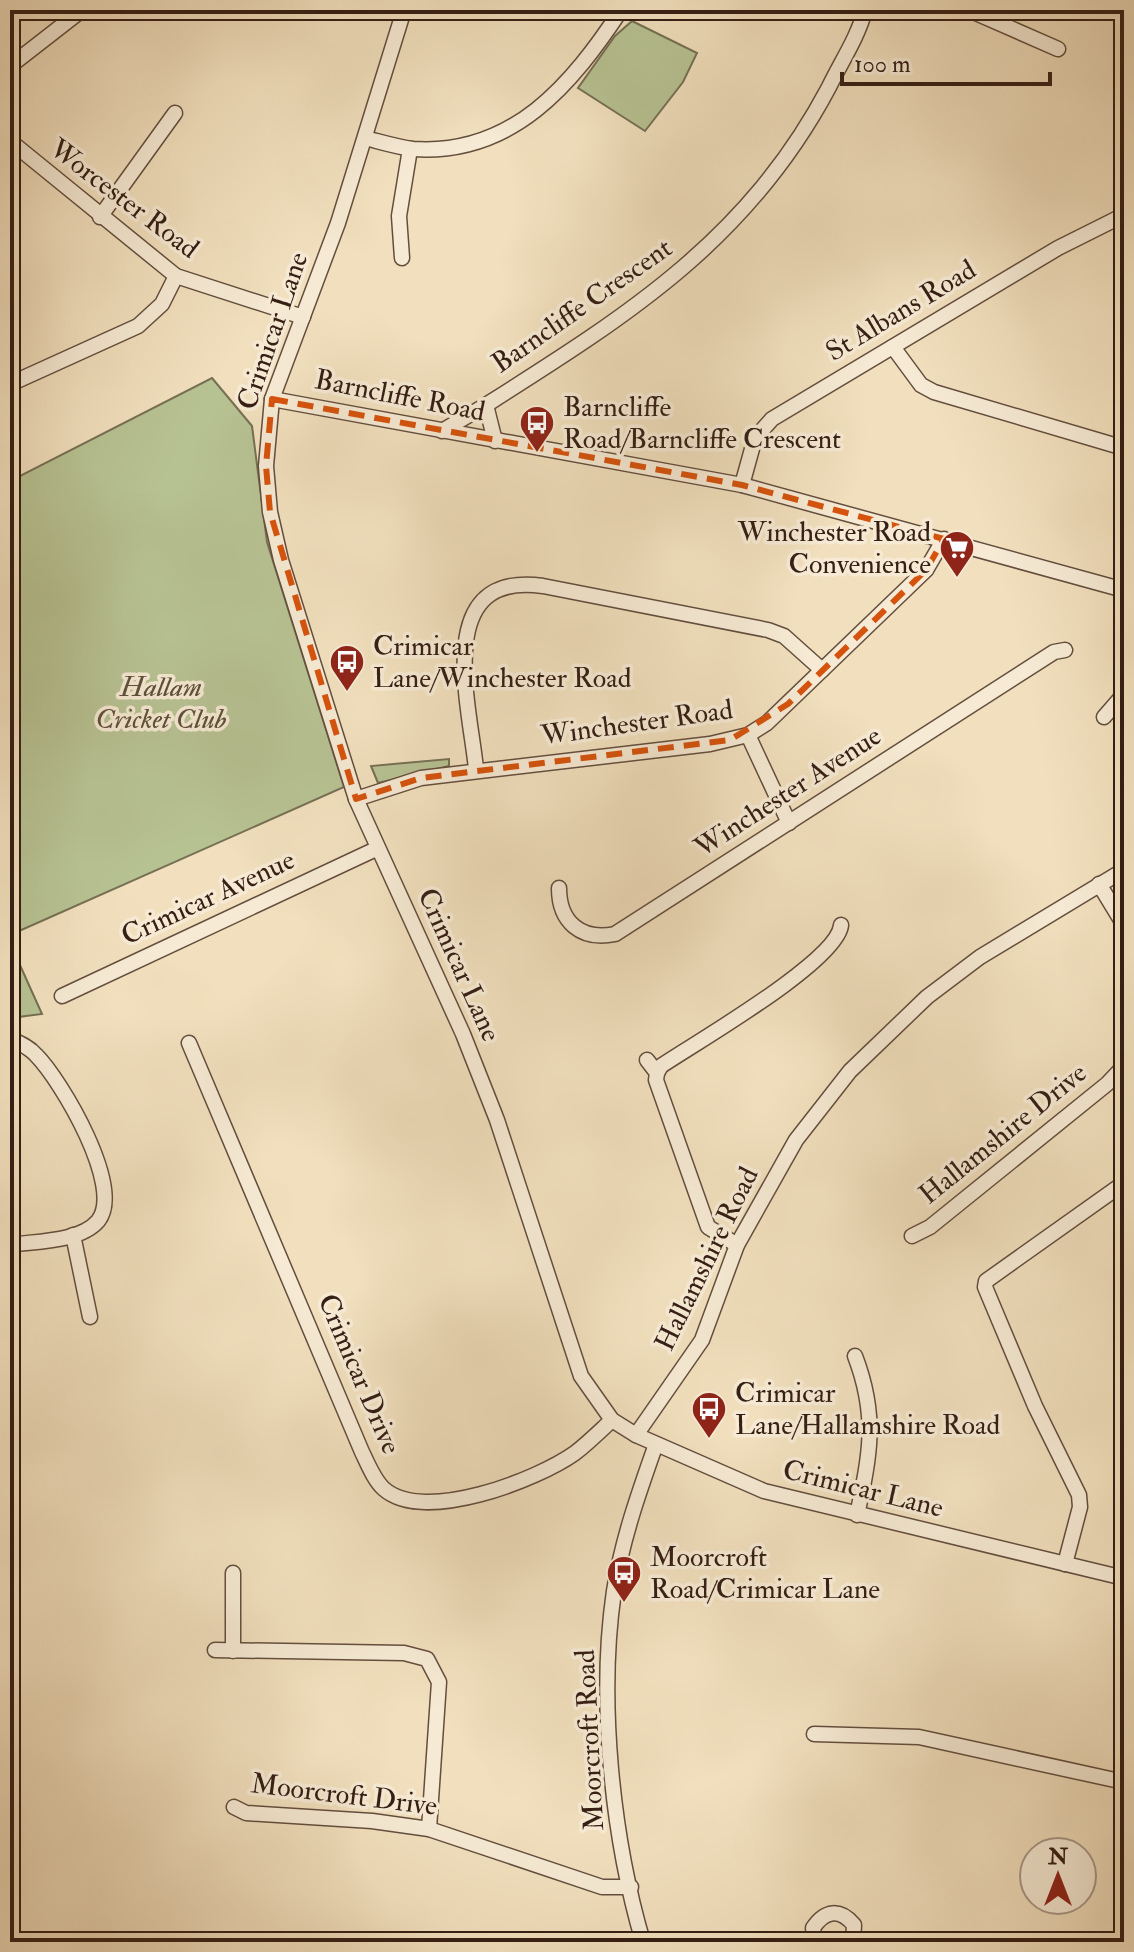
<svg xmlns="http://www.w3.org/2000/svg" width="1134" height="1952" font-family="'IM FELL Double Pica',serif">
  <style>
    .green { fill: #b7c293; stroke: #767054; stroke-width: 2 }
    .lines { fill: none; stroke-linecap: round; stroke-linejoin: round }
    .minor-casing { stroke: #644e3e; stroke-width: 17 }
    .minor { stroke: #f6ead4; stroke-width: 14 }
    .marked { fill: none; stroke: #d6530d; stroke-width: 6; stroke-dasharray: 16 10; stroke-linejoin: round }
    .labels { text-anchor: middle; dominant-baseline: central; stroke-width: 7; stroke-linejoin: round; paint-order: stroke }
    .street-label { font-size: 28px; fill: #351e14; stroke: #f6ead4 }
    .poi-label { font-size: 28px; fill: #351e14; stroke: #f6ead4; text-anchor: start }
    .park-label { font-size: 28px; font-style: italic; fill: #5c4f3a; stroke: #f6ead4 }
  </style>
  <rect width="100%" height="100%" fill="#f1dfbd"/>
  <filter id="stains"><feTurbulence type="fractalNoise" baseFrequency=".0025" numOctaves="4"/><feColorMatrix values="0 0 0 0 .2 0 0 0 0 .09 0 0 0 0 .02 0 0 0 .5 -.17"/></filter>
  <radialGradient id="worn" r=".72"><stop offset=".6" stop-color="#630" stop-opacity="0"/><stop offset="1" stop-color="#630" stop-opacity=".3"/></radialGradient>
  <!-- green -->
  <g class="green">
    <polygon points="632,21 697,53 683,82 645,131 578,88 615,36"/>
    <polygon points="212,378 252,426 267,542 344,787 19,931 15,954 42,1014 10,1018 10,481"/>
    <polygon points="449,759 449,766 378,783 371,766"/>
  </g>
  <g class="lines">
    <defs>
      <g id="minor">
        <polyline points="404,10 338,223 272,399 266,466 270,512 281,560 356,799 463,1034 497,1120 581,1376 612,1420 636,1435 764,1491 1124,1578"/>
        <polyline points="969,10 1058,49"/>
        <polyline points="10,66 82,10"/>
        <path d="M365,138C381,142 397,147 413,149C513,156 572,84 621,10"/>
        <polyline points="10,141 176,276 303,317"/>
        <polyline points="100,217 175,113"/>
        <polyline points="402,258 399,216 410,149"/>
        <polyline points="893,347 921,385 934,392 1124,448"/>
        <polyline points="10,384 138,326 162,304 176,276"/>
        <polyline points="272,399 742,485 1124,590"/>
        <polyline points="442,431 486,405"/>
        <path d="M495,441L486,405C628,315 748,240 829,87C841,62 858,37 865,10"/>
        <polyline points="742,485 755,438 772,419 1058,248 1124,215"/>
        <polyline points="1104,717 1124,694"/>
        <polyline points="748,735 789,823"/>
        <path d="M476,769C470,706 431,570 543,586L768,630L784,636L822,670"/>
        <polyline points="356,799 421,778 710,744 748,735 767,723 926,570 944,539"/>
        <polyline points="1099,884 1124,925"/>
        <path d="M559,888C559,922 581,941 615,934L1054,652L1065,650"/>
        <polyline points="62,996 376,849"/>
        <path d="M10,1039C20,1043 29,1047 36,1055C61,1080 125,1188 98,1221C80,1242 36,1241 10,1245"/>
        <path d="M189,1043L362,1452C368,1464 374,1480 384,1489C424,1524 537,1480 575,1453C588,1443 600,1431 612,1420"/>
        <polyline points="647,1060 657,1073 656,1080 708,1227 737,1245"/>
        <path d="M657,1073L661,1066C695,1043 838,961 841,925"/>
        <polyline points="73,1235 90,1317"/>
        <polyline points="912,1236 930,1227 1107,1084 1124,1066"/>
        <path d="M855,1356C878,1416 870,1455 857,1515"/>
        <polyline points="636,1435 702,1340 737,1245 796,1140 850,1071 927,997 980,957 1124,870"/>
        <polyline points="1065,1564 1080,1507 1079,1495 1035,1406 985,1287 986,1281 1124,1183"/>
        <polyline points="215,1650 404,1653 427,1659 439,1682 429,1829"/>
        <polyline points="233,1651 233,1573"/>
        <polyline points="814,1734 919,1737 1124,1782"/>
        <polyline points="234,1807 246,1813 372,1821 429,1829 602,1887 631,1887"/>
        <path d="M643,1942C612,1836 598,1700 614,1591C622,1540 639,1492 656,1444"/>
        <path d="M815,1942L813,1928C825,1910 840,1908 854,1925L853,1942"/>
      </g>
    </defs>
    <!-- minor casing -->
    <use href="#minor" class="minor-casing"/>
    <!-- minor -->
    <use href="#minor" class="minor"/>
  </g>
  <!-- marked area -->
  <path class="marked" d="M272,399L742,485L944,539L926,570L788,704L730,740L421,778L356,799L270,512L266,466Z"/>
  <!-- icons -->
  <defs>
    <symbol id="bus-pin" viewBox="-11 -11 22 30"><path d="M0 17L-7.5 6A9.5 9.5 0 1 1 7.5 6Z" fill="#8f2418" stroke="#f6ead4"/><path d="M-5-6H5V4H4V6H2V4H-2V6H-4V4H-5ZM-3.5-4V0h7V-4ZM-3.5 1.2v1.5H-2V1.2ZM2 1.2v1.5H3.5V1.2Z" fill="#fff"/></symbol>
    <symbol id="supermarket-pin" viewBox="-11 -11 22 30"><path d="M0 17L-7.5 6A9.5 9.5 0 1 1 7.5 6Z" fill="#8f2418" stroke="#f6ead4"/><path d="M-6-5.5h2.5l.6 2H6L4.5 2H-2.5L-4.4-4H-6ZM-1.5 3.2a1.3 1.3 0 1 0 .1 0ZM3 3.2a1.3 1.3 0 1 0 .1 0Z" fill="#fff"/></symbol>
  </defs>
  <g fill-rule="evenodd">
    <use href="#bus-pin" x="517" y="403" width="40" height="54"/>
    <use href="#supermarket-pin" x="937" y="528" width="40" height="54"/>
    <use href="#bus-pin" x="327" y="642" width="40" height="54"/>
    <use href="#bus-pin" x="689" y="1389" width="40" height="54"/>
    <use href="#bus-pin" x="604" y="1553" width="40" height="54"/>
  </g>
  <g class="labels">
    <!-- street labels -->
    <g class="street-label">
      <text transform="translate(124 199) rotate(37)">Worcester Road</text>
      <text transform="translate(582 306) rotate(-35)">Barncliffe Crescent</text>
      <text transform="translate(901 311) rotate(-31)">St Albans Road</text>
      <text transform="translate(273 331) rotate(-71)">Crimicar Lane</text>
      <text transform="translate(400 396) rotate(11)">Barncliffe Road</text>
      <text transform="translate(637 723) rotate(-8)">Winchester Road</text>
      <text transform="translate(788 792) rotate(-33)">Winchester Avenue</text>
      <text transform="translate(208 898) rotate(-25)">Crimicar Avenue</text>
      <text transform="translate(459 965) rotate(66)">Crimicar Lane</text>
      <text transform="translate(1003 1134) rotate(-39)">Hallamshire Drive</text>
      <text transform="translate(707 1259) rotate(-64)">Hallamshire Road</text>
      <text transform="translate(359 1374) rotate(67)">Crimicar Drive</text>
      <text transform="translate(863 1489) rotate(14)">Crimicar Lane</text>
      <text transform="translate(590 1740) rotate(-93)">Moorcroft Road</text>
      <text transform="translate(344 1795) rotate(7)">Moorcroft Drive</text>
    </g>
    <!-- poi labels -->
    <g class="poi-label">
      <text x="563" y="407">Barncliffe<tspan x="563" dy="32">Road/Barncliffe Crescent</tspan></text>
      <text x="931" y="532" text-anchor="end">Winchester Road<tspan x="931" dy="32">Convenience</tspan></text>
      <text x="373" y="646">Crimicar<tspan x="373" dy="32">Lane/Winchester Road</tspan></text>
      <text x="735" y="1393">Crimicar<tspan x="735" dy="32">Lane/Hallamshire Road</tspan></text>
      <text x="650" y="1557">Moorcroft<tspan x="650" dy="32">Road/Crimicar Lane</tspan></text>
    </g>
    <!-- park labels -->
    <g class="park-label">
      <text x="161" y="687">Hallam<tspan x="161" dy="32">Cricket Club</tspan></text>
    </g>
  </g>
  <!-- margin -->
  <rect width="1134" height="1952" fill="none" stroke="#f1dfbd" stroke-width="40"/>
  <rect x="12" y="12" width="1110" height="1928" fill="none" stroke="#351e14" stroke-width="4"/>
  <rect x="20" y="20" width="1094" height="1912" fill="none" stroke="#351e14" stroke-width="2"/>
  <!-- north arrow -->
  <g transform="translate(1058 1876)"><circle r="38" fill="#f6ead4" stroke="#a99887" stroke-width="2"/>
  <path d="M0-6L14 30L0 20L-14 30Z" fill="#8f2418"/>
  <text y="-12" font-size="22" font-weight="bold" text-anchor="middle" fill="#351e14">N</text>
  </g>
  <!-- scale -->
  <path d="M842 72v12h208v-12" fill="none" stroke="#351e14" stroke-width="4"/>
  <text x="854" y="72" font-size="24" fill="#351e14" stroke="#f6ead4" stroke-width="6" paint-order="stroke">100 m</text>
  <rect width="100%" height="100%" filter="url(#stains)"/>
  <rect width="100%" height="100%" fill="url(#worn)"/>
</svg>
